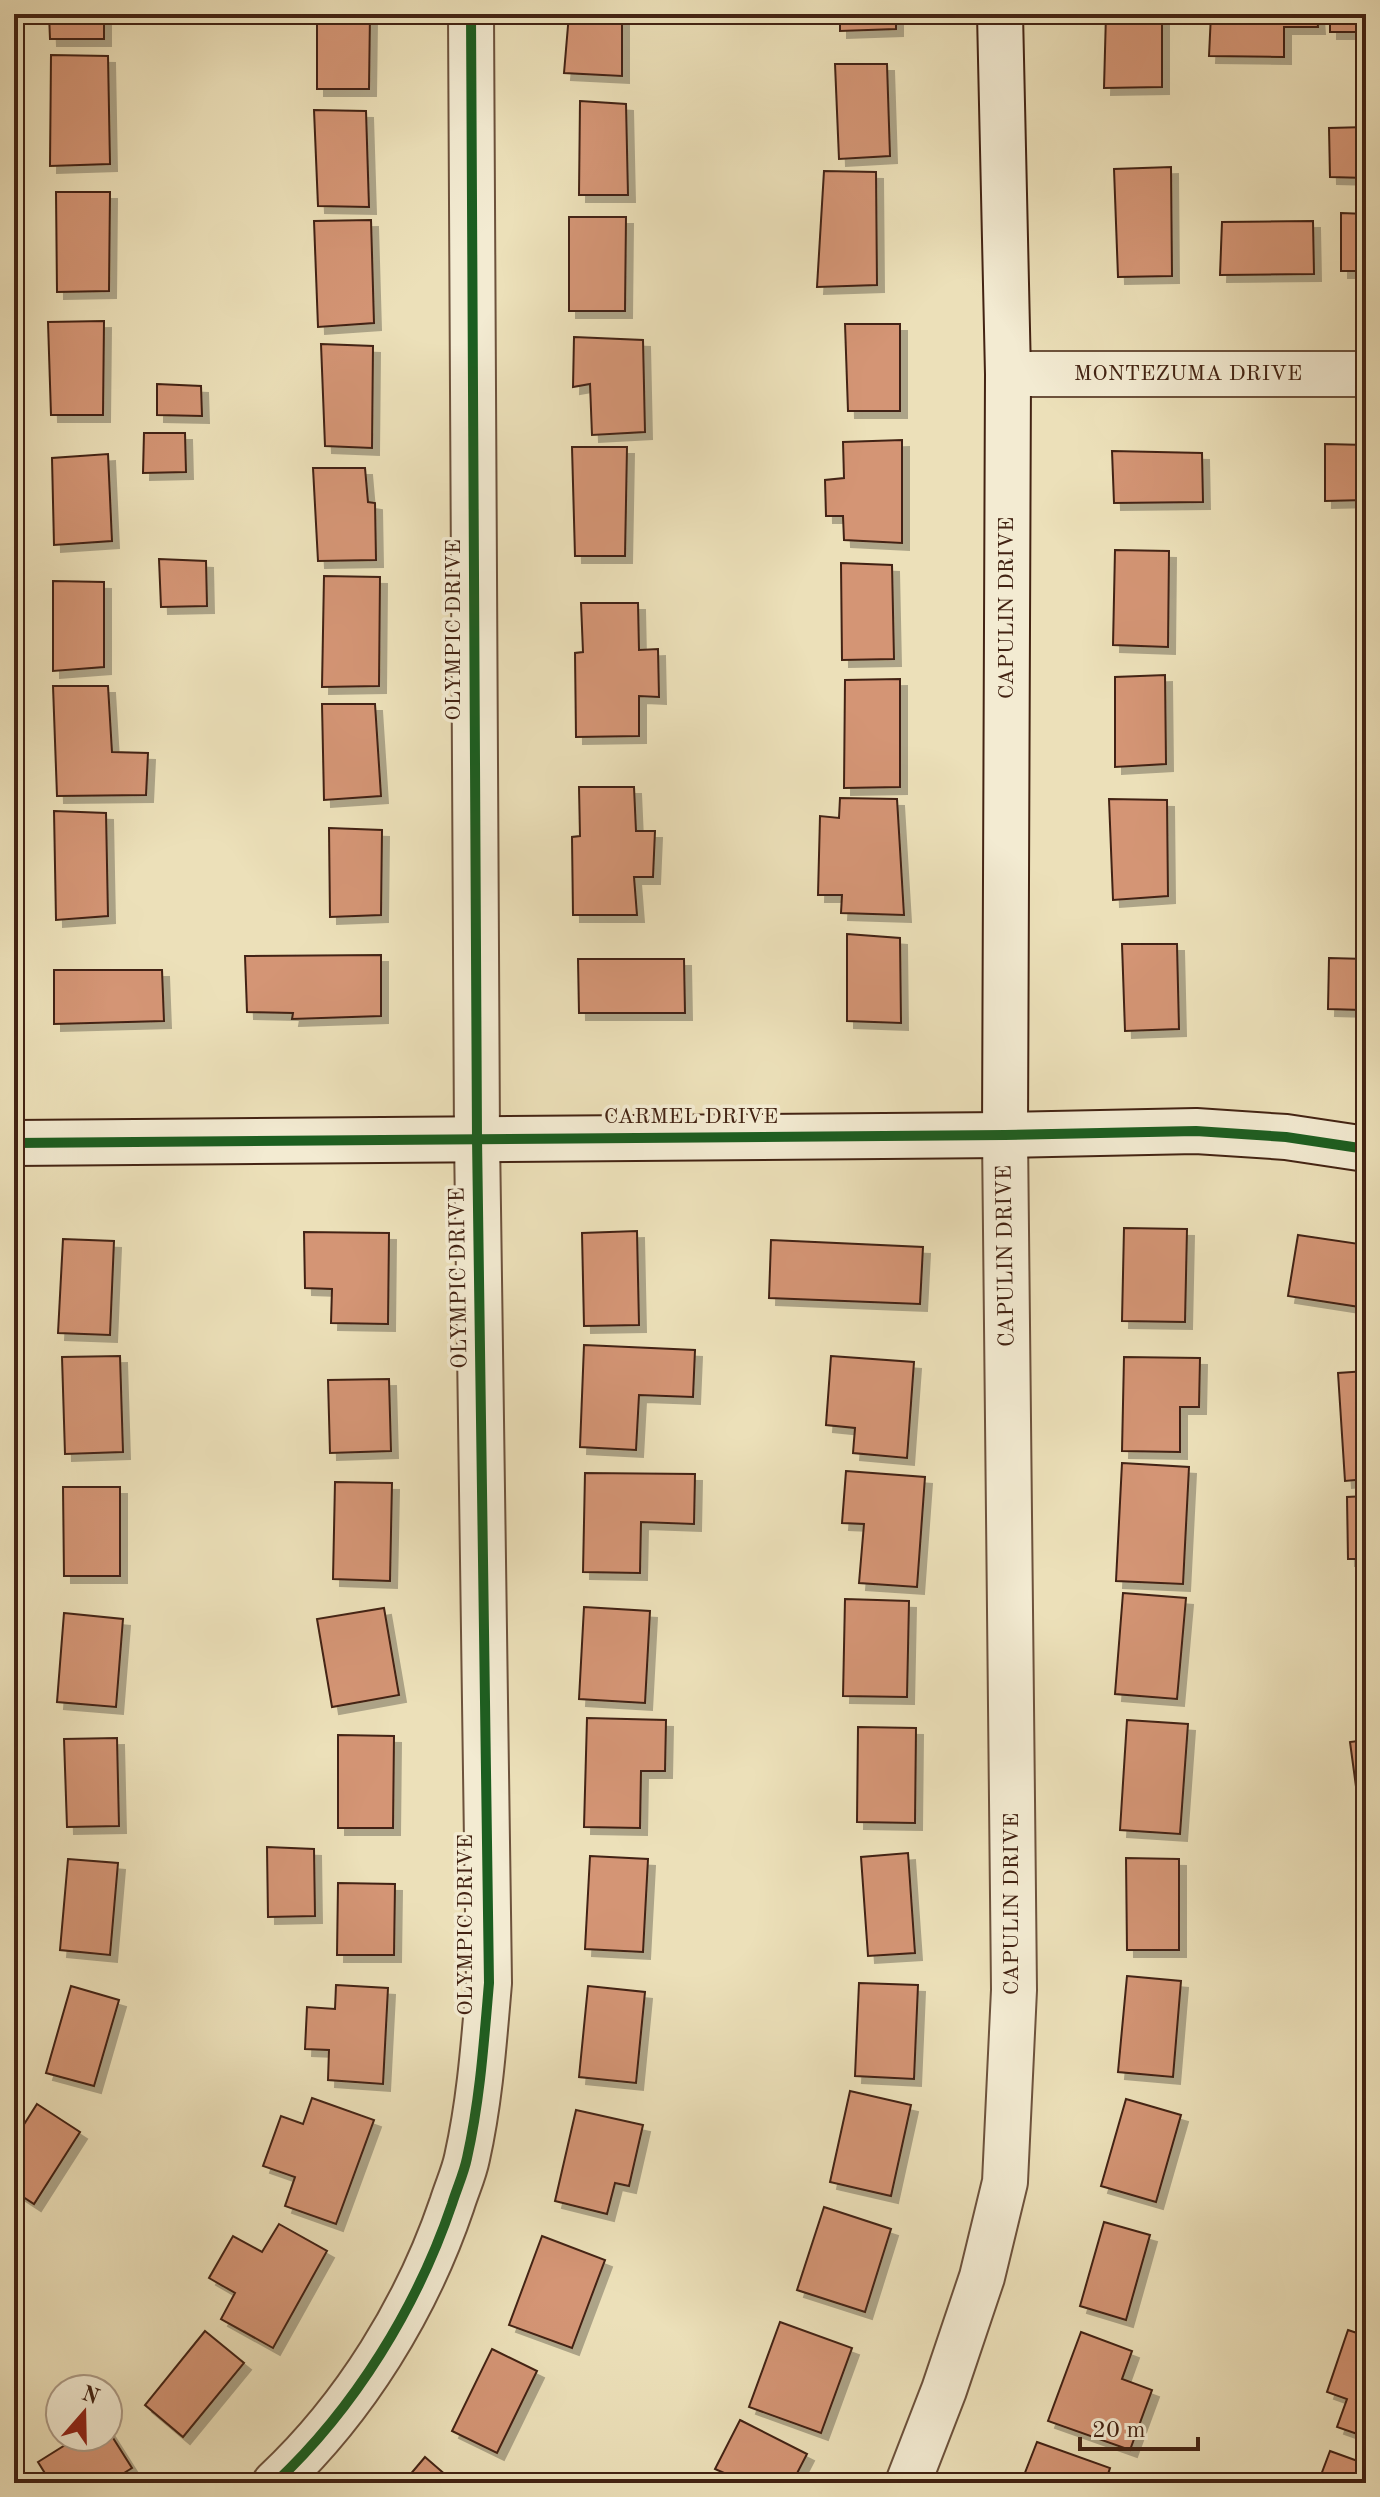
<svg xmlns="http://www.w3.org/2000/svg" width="1380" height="2497" font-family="'Old Standard TT',serif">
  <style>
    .building { fill: #d49575; stroke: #432313; stroke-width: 2; filter: url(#shadow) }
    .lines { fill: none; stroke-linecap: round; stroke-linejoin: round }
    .street-casing { stroke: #6d523c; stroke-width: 48 }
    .secondary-casing { stroke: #432313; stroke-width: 48 }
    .street { stroke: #f3ebd2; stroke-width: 44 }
    .secondary { stroke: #f3ebd2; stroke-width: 44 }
    .cycleway-casing { stroke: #f3ebd2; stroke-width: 15 }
    .cycleway { stroke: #1b5e20; stroke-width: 10 }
    .labels { text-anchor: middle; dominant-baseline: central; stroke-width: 7; stroke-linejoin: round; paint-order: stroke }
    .street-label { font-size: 22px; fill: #432313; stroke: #f3ebd2 }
  </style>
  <defs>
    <filter id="shadow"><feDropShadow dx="7" dy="7" stdDeviation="0" flood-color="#0004"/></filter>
  </defs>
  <rect width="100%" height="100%" fill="#ece0b9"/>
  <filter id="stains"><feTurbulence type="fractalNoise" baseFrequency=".0025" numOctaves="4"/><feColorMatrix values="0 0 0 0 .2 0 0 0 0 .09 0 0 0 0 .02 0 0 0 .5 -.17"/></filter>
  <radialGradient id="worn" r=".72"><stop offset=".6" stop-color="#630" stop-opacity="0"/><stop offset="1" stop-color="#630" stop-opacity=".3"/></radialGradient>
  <!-- building -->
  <g class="building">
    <polygon points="49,14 104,14 104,39 50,39"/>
    <polygon points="317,14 370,14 369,89 317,89"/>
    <polygon points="569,14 622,14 622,76 564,73"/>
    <polygon points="840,14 896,14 896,29 840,31"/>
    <polygon points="1106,14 1162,14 1162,87 1104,88"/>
    <polygon points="1211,14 1317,14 1318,27 1284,27 1284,57 1209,56"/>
    <rect x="1330" y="14" width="36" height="18"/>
    <polygon points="51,55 108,56 110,164 50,166"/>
    <polygon points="835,64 887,64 890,156 839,159"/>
    <polygon points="580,101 626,104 628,195 579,195"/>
    <polygon points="314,110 366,111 369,207 318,206"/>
    <polygon points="1366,127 1366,178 1330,177 1329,128"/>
    <polygon points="1171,167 1172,276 1118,277 1114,169"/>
    <polygon points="824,171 876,172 877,285 817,287"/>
    <polygon points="56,192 110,192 109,291 57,292"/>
    <polygon points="1341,213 1366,214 1366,271 1341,271"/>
    <polygon points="569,217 626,217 625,311 569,311"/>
    <polygon points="371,220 374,323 318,327 314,221"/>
    <polygon points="1313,221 1314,274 1220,275 1222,222"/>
    <polygon points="104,321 103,415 51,415 48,322"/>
    <polygon points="845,324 900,324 900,411 848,411"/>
    <polygon points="574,337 643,340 645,432 592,435 590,384 573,387"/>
    <polygon points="321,344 373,346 372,448 325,446"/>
    <polygon points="157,384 201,386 202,416 157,415"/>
    <polygon points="144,433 185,433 186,472 143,473"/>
    <polygon points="902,440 902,543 844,540 843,516 826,516 825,480 844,478 843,442"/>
    <polygon points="1325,444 1366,445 1366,500 1325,501"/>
    <polygon points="572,447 627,447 625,556 575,556"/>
    <polygon points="1112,451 1202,453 1203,502 1114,503"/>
    <polygon points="108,454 112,541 54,545 52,458"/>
    <polygon points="313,468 365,468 368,502 375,503 376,560 318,561"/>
    <polygon points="1115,550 1169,551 1168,647 1113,645"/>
    <polygon points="159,559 206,561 207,606 161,607"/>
    <polygon points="841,563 892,565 894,659 842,660"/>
    <polygon points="324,576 380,577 379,686 322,687"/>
    <polygon points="53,581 104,582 104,667 53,671"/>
    <polygon points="581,603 638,603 639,650 658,649 659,697 639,696 639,736 576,737 575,653 583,652"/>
    <polygon points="1165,675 1166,764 1115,767 1115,677"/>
    <polygon points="900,679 900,787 844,788 845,680"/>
    <polygon points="53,686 108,686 112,752 148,753 146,795 57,796"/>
    <polygon points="322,704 375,704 381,796 324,800"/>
    <polygon points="579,787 634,787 636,831 655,831 653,877 634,877 637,915 573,915 572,837 580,836"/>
    <polygon points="840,798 897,799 904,915 841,913 842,895 818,895 820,816 839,818"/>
    <polygon points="1109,799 1167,800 1168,896 1113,900"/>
    <polygon points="54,811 106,813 108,916 56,920"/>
    <polygon points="329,828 382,830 381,915 330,917"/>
    <polygon points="847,934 900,938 901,1023 847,1021"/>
    <polygon points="1122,944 1177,944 1179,1029 1125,1031"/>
    <polygon points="381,955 381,1016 292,1019 293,1013 247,1012 245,956"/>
    <polygon points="1329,958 1366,959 1366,1019 1363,1019 1362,1010 1328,1009"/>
    <polygon points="578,959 684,959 685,1013 579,1013"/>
    <polygon points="54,970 162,970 164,1021 54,1024"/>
    <polygon points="1124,1228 1187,1229 1185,1322 1122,1321"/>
    <polygon points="637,1231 639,1325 584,1326 582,1233"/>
    <polygon points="304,1232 389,1233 388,1324 331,1323 332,1289 305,1288"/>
    <polygon points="1298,1235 1366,1245 1366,1308 1288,1296"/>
    <polygon points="63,1239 114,1241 110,1335 58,1333"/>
    <polygon points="771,1240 923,1247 920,1304 769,1298"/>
    <polygon points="584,1345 695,1350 693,1397 639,1395 636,1450 580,1447"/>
    <polygon points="120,1356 123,1452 65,1454 62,1357"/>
    <polygon points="831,1356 914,1362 907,1458 853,1453 855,1428 826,1425"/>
    <polygon points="1124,1357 1200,1358 1199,1407 1180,1407 1180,1452 1122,1451"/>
    <polygon points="1366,1371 1366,1479 1345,1481 1338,1373"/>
    <polygon points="389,1379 391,1451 330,1453 328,1380"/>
    <polygon points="1122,1463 1189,1467 1183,1584 1116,1581"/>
    <polygon points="846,1471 925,1477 917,1587 859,1583 864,1524 842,1523"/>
    <polygon points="585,1473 695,1474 694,1524 641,1522 640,1573 583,1572"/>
    <polygon points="335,1482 392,1483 390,1581 333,1579"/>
    <polygon points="63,1487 120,1487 120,1576 64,1576"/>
    <polygon points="1366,1496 1366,1591 1363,1591 1362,1559 1348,1559 1347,1497"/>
    <polygon points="1123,1593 1186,1598 1177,1699 1115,1694"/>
    <polygon points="845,1599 909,1601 907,1697 843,1696"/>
    <polygon points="584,1607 650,1611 645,1703 579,1699"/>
    <polygon points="384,1608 399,1695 332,1707 317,1619"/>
    <polygon points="64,1613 123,1619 116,1707 57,1702"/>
    <polygon points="587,1718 666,1720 665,1771 641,1771 640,1828 584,1827"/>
    <polygon points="1127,1720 1188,1724 1180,1834 1120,1830"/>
    <polygon points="858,1727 916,1728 915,1823 857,1822"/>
    <polygon points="338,1735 394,1736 393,1828 338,1828"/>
    <polygon points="117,1738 119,1826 67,1827 64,1739"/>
    <polygon points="1366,1740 1366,1792 1357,1794 1350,1742"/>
    <polygon points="267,1847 314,1849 315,1916 268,1917"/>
    <polygon points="908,1853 915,1953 868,1956 861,1857"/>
    <polygon points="590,1856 648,1859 643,1952 585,1949"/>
    <polygon points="1126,1858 1179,1859 1179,1950 1127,1950"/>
    <polygon points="68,1859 118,1863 110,1955 60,1950"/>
    <polygon points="338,1883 395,1884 394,1955 337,1955"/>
    <polygon points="1127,1976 1181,1981 1173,2077 1118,2072"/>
    <polygon points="859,1983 918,1985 914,2079 855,2076"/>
    <polygon points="336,1985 388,1988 383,2084 328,2080 329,2050 305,2049 307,2007 335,2009"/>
    <polygon points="71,1986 119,2000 94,2086 46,2073"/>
    <polygon points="588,1986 645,1992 636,2083 579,2077"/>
    <polygon points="850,2091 911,2105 891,2196 830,2182"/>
    <polygon points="312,2098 374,2120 336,2224 285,2206 295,2177 263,2166 281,2116 303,2124"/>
    <polygon points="1126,2099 1181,2115 1156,2202 1101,2186"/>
    <polygon points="37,2104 80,2132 34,2204 14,2191 14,2140"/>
    <polygon points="576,2110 643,2125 629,2186 615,2183 607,2214 555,2201"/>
    <polygon points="824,2207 891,2229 865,2312 797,2290"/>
    <polygon points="1104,2222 1150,2235 1126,2320 1080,2306"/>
    <polygon points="279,2224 327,2251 273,2348 221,2319 235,2293 209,2278 233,2236 262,2252"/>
    <polygon points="542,2236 605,2260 572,2348 509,2325"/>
    <polygon points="1366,2285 1366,2320 1359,2319"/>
    <polygon points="780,2322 852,2348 821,2433 749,2407"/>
    <polygon points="1348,2330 1366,2336 1366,2437 1337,2427 1347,2399 1327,2392"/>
    <polygon points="205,2331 244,2363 183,2437 145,2405"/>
    <polygon points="1081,2332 1132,2351 1122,2379 1152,2390 1130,2450 1048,2421"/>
    <polygon points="492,2349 537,2371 497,2453 452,2431"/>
    <polygon points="740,2420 807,2454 792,2483 727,2483 731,2476 715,2469"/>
    <polygon points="108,2430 132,2468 108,2483 51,2483 38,2462 78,2437 108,2437"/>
    <polygon points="1037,2442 1110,2468 1105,2483 1021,2483"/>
    <polygon points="1330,2451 1366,2464 1366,2483 1318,2483"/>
    <polygon points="425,2457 455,2483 403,2483"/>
  </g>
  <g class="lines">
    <defs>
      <g id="street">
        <path id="s1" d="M1008,374H1366"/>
        <path d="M275,2483C355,2408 417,2307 452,2204C457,2188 464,2173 467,2158C480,2100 484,2041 489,1983L477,1138L471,14"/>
        <polyline points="908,2483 944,2390 982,2277 1005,2182 1014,1990 1005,1135"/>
      </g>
      <g id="secondary">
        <polyline points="1000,14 1008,374 1005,1135"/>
        <polyline points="14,1143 1005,1135 1196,1131 1286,1137 1366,1149"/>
      </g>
    </defs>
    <!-- street casing -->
    <use href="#street" class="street-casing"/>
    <!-- secondary casing -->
    <use href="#secondary" class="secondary-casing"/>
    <!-- street -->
    <use href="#street" class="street"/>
    <!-- secondary -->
    <use href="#secondary" class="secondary"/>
    <defs>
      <g id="cycleway">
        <polyline points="14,1143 1005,1135 1196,1131 1286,1137 1366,1149"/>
        <path d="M275,2483C355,2408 417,2307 452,2204C457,2188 464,2173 467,2158C480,2100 484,2041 489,1983L477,1138L471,14"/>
      </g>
    </defs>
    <!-- cycleway casing -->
    <use href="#cycleway" class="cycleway-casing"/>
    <!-- cycleway -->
    <use href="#cycleway" class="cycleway"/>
  </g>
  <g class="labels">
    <!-- street labels -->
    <g class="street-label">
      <text stroke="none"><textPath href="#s1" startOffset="180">MONTEZUMA DRIVE</textPath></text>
      <text transform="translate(1007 608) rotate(-90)">CAPULIN DRIVE</text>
      <text transform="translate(454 630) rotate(-90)">OLYMPIC DRIVE</text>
      <text x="691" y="1117">CARMEL DRIVE</text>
      <text transform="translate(1006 1256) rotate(-91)">CAPULIN DRIVE</text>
      <text transform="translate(459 1278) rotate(-91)">OLYMPIC DRIVE</text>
      <text transform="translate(1012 1904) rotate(-90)">CAPULIN DRIVE</text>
      <text transform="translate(466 1925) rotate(-90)">OLYMPIC DRIVE</text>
    </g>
  </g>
  <!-- margin -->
  <rect width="1380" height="2497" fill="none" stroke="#ece0b9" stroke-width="48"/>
  <rect x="16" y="16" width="1348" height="2465" fill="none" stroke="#432313" stroke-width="4"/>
  <rect x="24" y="24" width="1332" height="2449" fill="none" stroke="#432313" stroke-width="2"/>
  <!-- north arrow -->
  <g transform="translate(84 2413) rotate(20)"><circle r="38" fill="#f3ebd2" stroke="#ad9b86" stroke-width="2"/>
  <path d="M0-6L14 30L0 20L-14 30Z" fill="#8f2418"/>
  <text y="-12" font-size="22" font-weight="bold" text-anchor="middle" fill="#432313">N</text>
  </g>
  <!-- scale -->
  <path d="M1080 2437v12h118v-12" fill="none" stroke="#432313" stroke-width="4"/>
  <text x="1092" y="2437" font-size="24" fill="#432313" stroke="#f3ebd2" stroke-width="6" paint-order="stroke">20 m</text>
  <rect width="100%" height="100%" filter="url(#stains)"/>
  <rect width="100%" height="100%" fill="url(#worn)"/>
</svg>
